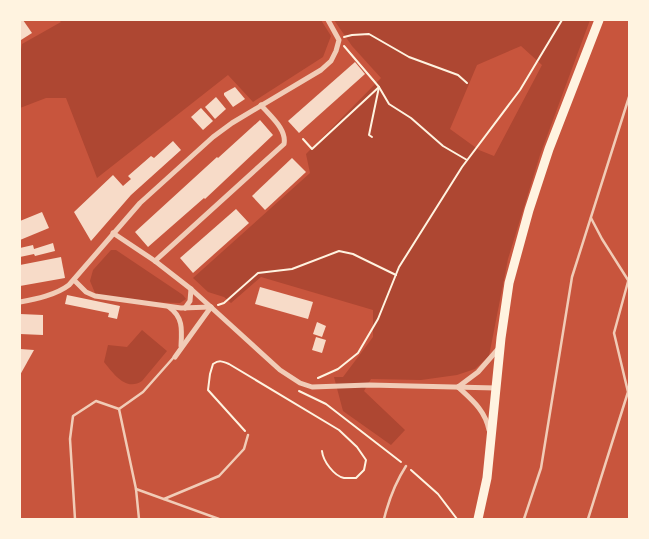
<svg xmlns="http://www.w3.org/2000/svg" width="649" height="539" font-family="'Source Sans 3',sans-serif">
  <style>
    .green { fill: #ae4732; fill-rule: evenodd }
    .building { fill: #f7dbc8 }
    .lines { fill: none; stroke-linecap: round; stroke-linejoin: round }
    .path { stroke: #fff3e0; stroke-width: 2 }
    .service { stroke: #f1ccb7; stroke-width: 2.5 }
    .minor { stroke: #f1ccb7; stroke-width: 5 }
    .primary { stroke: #fff3e0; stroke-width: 9 }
  </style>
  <rect width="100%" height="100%" fill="#c8553d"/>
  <!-- green -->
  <g class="green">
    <polygon points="59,20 321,20 331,36 323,57 253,102 228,75 97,178 66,98 46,98 20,108 20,55 22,44 61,22"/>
    <path d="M334,20H590L540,155L508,259L489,356L475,369L457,375L421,380L371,379L364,391L405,430L391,445L343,411L334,377H343L373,337V310L261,277L231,303L224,297L208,292L193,278L310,173L306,154L381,78L352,46ZM521,46L542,65L494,156L479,150L450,129L477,65Z"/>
    <polygon points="111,250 116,250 183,295 186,299 180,303 144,302 108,297 95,293 90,281 93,270"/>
    <path d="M142,330L167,351L142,381C126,392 113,373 104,362L108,345L127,347Z"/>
  </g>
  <!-- building -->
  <g class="building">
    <polygon points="20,20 23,20 32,33 21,40"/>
    <polygon points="355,62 365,74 299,133 288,121"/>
    <polygon points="235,87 245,99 233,107 224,95 224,93"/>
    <polygon points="216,97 226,109 215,119 205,107"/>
    <polygon points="201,108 213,121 203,130 191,117"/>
    <polygon points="260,120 273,135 205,199 204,198 148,247 135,232 217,157 218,158"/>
    <polygon points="173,141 181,150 131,195 91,241 74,212 113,175 123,186 131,179 128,176 151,156 154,158"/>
    <polygon points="292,158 306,172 265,210 252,196"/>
    <polygon points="236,209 249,223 193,273 180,258"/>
    <polygon points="42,212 49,228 20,240 20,221"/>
    <polygon points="53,243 55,251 35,256 34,254 20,257 20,248 33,245 34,249"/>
    <polygon points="61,257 65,278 20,286 20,265"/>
    <polygon points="260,287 313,302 308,319 255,304"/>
    <polygon points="67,295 120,306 117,319 108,317 109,313 65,304"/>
    <polygon points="20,314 43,315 43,335 20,334"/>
    <polygon points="317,322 326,326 322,337 313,334"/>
    <polygon points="316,337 326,340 322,353 312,350"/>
    <polygon points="20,349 34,350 20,375"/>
  </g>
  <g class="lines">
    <!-- path -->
    <g class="path">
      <polyline points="344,37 352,35 369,34 409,57 458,75 467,83"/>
      <polyline points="379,87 389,104 411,118 443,146 467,160"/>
      <polyline points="372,137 369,135 379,87"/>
      <polyline points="303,139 312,149 379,87 344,46"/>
      <polyline points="218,305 224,303 258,273 292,269 339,251 353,254 396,275"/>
      <polyline points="318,378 338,369 358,353 378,319 399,267 462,167 520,90 562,20"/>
      <polyline points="299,391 326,404 401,462"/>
      <path d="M245,431L208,390L210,374L213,364C219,360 222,361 229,364L339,430L357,447L366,460L364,470L356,478C352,478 348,478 344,478C334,476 323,461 322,451"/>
      <polyline points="411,470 438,494 457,519"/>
    </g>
    <!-- service -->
    <g class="service">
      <polyline points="591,218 602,239 628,280"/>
      <polyline points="136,489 219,519"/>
      <polyline points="164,499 219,476 244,449 248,435"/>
      <polyline points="75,519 70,439 73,416 96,401 119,409"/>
      <polyline points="139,519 136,489 119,409 143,392 174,357"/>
      <path d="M384,519C389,499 395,483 406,466"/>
      <polyline points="524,519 541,468 572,277 629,97"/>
      <polyline points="588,519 628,392 614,333 629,278"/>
    </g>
    <!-- minor -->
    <g class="minor">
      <polyline points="113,233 155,261 191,289 280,370 300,383 312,387 369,385 496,388"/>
      <path d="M155,261L284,144C287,129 270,116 261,105"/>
      <polyline points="74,280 86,292 95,296 181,308 211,307"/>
      <path d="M20,302C36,299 56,295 69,285L140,203L213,137L232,123L321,70L331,61L336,51L339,40L328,20"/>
      <path d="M169,307C183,317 182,329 181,346"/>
      <polyline points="185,308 190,301 191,289"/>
      <polyline points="175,357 211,307"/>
      <path d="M458,387C472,400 485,410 489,430"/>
      <polyline points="458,387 478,372 499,348"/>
    </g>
    <!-- primary -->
    <polyline class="primary" points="478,519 487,478 501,338 509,283 529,210 549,149 599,20"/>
  </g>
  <!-- border -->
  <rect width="649" height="539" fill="none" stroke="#fff3e0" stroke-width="42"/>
</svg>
